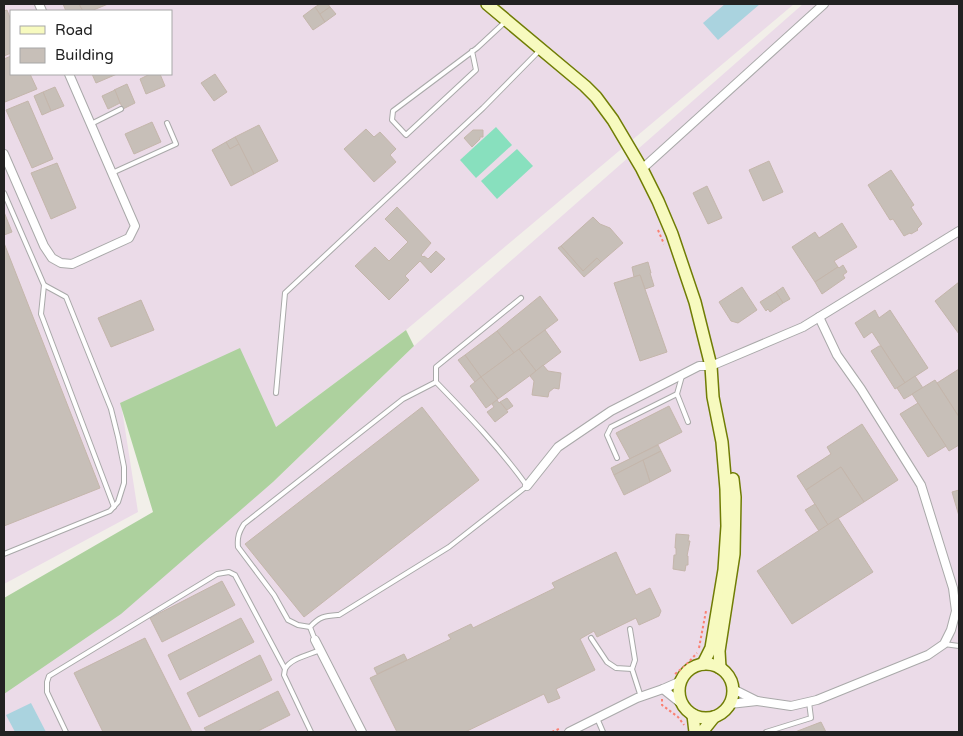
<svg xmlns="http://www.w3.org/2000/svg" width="963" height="736" font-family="'Varela Round',sans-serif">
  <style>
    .industrial { fill: #ebdbe8; fill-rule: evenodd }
    .forest { fill: #add19e }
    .pitch { fill: #88e0be }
    .water { fill: #aad3df }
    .building { fill: #c7bfb8; stroke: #c4b6ab }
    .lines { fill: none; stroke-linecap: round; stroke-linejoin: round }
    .lane-casing { stroke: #a9a9a9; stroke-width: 6 }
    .street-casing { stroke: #a9a9a9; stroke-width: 10 }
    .secondary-casing { stroke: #707d05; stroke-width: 14 }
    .path { stroke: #fa8072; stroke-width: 2; stroke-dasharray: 2.5 2.5; stroke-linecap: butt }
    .lane { stroke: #fff; stroke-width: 4 }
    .street { stroke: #fff; stroke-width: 8 }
    .secondary { stroke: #f7fabf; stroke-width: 11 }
  </style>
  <rect width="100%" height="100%" fill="#f2efe9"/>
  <!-- industrial -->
  <g class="industrial">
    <path d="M4,4H794L406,330L276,427L121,403L138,512L4,584ZM11,11H171V74H11Z"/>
    <polygon points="803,4 959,4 959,732 4,732 4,692 273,482 414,346"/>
  </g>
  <!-- forest -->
  <polygon class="forest" points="406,330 414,346 273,482 121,614 4,694 4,598 153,512 120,403 240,348 276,427"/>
  <!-- pitch -->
  <g class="pitch">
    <polygon points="496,127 512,145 476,178 460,160"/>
    <polygon points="517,149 533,166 497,199 481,181"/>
  </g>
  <!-- water -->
  <g class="water">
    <polygon points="725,4 760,4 718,40 703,23"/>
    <polygon points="31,703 46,732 15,732 6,715"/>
  </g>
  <!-- building -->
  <g class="building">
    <polygon points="63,4 79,4 83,11 66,11"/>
    <polygon points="79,4 108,4 91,11 83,11"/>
    <polygon points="320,4 328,4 330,7 320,14 315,7"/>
    <polygon points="315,7 325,22 313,30 303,16"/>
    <polygon points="330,7 336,14 325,22 320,14"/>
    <polygon points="7,10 11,20 11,53 4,56 4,11"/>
    <polygon points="11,56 11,74 30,74 37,89 5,102 4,100 4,59"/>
    <polygon points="92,74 117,74 96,83"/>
    <polygon points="150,74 160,74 165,86 146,94 140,79"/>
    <polygon points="215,74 227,92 214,101 201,83"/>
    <polygon points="127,84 135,103 123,109 114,90"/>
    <polygon points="55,87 64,106 51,111 43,92"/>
    <polygon points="115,90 120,103 108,109 102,96"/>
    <polygon points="43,92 51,111 42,115 34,96"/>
    <polygon points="28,101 53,159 32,168 6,110"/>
    <polygon points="152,122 161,142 134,154 125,134"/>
    <polygon points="259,125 278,161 254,174 235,137"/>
    <polygon points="366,129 374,137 380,132 396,149 390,155 396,162 374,182 344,149"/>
    <polygon points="473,130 483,130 483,137 480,137 480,139 472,147 464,138"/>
    <polygon points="235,137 239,144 230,149 226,142"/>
    <polygon points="226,142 230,149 239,144 254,174 231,186 212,150"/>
    <polygon points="769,161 783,192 763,201 749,170"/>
    <polygon points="57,163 76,208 51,219 31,173"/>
    <polygon points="891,170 914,205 911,207 922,224 917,229 918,230 911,234 910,233 904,236 893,219 890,220 868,185"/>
    <polygon points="707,186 722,218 708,224 693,193"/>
    <polygon points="397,207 431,243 421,255 423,257 424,256 428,259 436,251 445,259 431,273 420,261 405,276 409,280 389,300 355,266 375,247 389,261 408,242 385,219"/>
    <polygon points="4,212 12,232 4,235"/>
    <polygon points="593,217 600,224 610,228 623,243 601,262 597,258 583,271 561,246"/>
    <polygon points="842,223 857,247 834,261 838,267 815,282 792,247 815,232 819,238"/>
    <polygon points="4,243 100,488 4,526"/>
    <polygon points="561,246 583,271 597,258 601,262 584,277 558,248"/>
    <polygon points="648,262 651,273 650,273 654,286 645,289 640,275 634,277 632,267"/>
    <polygon points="843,265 847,272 843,275 845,278 822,294 815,282 838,267 839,268"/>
    <polygon points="640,275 667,352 640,361 614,283"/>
    <polygon points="959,282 959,334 935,301"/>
    <polygon points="742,287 757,310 738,323 731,321 719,302"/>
    <polygon points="783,287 790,299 783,303 776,292"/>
    <polygon points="776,292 783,303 770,312 768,309 766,311 760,302"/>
    <polygon points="540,296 558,320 514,353 497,331"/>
    <polygon points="141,300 154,330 111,347 98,318"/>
    <polygon points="875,310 879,318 890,310 928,368 905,383 872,332 864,338 855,323"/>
    <polygon points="545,330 561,352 536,371 519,349"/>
    <polygon points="497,331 514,353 481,377 465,355"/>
    <polygon points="879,346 881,346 905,383 895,389 871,351"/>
    <polygon points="519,349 536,371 498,399 481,377"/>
    <polygon points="465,355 481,377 475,382 458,360"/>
    <polygon points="543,365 548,371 561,373 559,389 554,388 549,392 548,397 532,395 534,381 530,376"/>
    <polygon points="959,369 959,417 937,383"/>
    <polygon points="915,376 923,388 904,399 897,388"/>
    <polygon points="481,377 498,399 486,408 470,386"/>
    <polygon points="935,380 959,417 959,445 949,451 912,394"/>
    <polygon points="507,398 513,406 507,410 500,402"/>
    <polygon points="497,400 499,403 500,402 508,412 495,422 487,412 494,407 492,404"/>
    <polygon points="918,403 946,446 928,457 900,414"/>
    <polygon points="669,406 682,432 630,459 616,433"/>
    <polygon points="422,407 479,480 304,617 245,544"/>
    <polygon points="862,424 898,480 864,502 841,467 806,490 797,476 831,454 827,447"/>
    <polygon points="658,445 661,451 614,475 611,468"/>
    <polygon points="661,451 671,471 650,482 643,460"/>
    <polygon points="643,460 650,482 624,495 614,475"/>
    <polygon points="841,467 864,502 828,525 806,490"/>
    <polygon points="959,490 959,516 952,492"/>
    <polygon points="815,504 828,525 819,531 805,510"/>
    <polygon points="838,518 873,572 792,624 757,571"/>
    <polygon points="676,534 689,535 688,541 690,541 687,556 688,556 688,565 686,565 685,571 673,569 674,555 676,555 676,548 675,548"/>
    <polygon points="616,552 636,595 650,588 661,611 659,616 639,625 636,618 597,637 594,631 580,639 595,670 556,689 560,698 548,703 544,694 465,732 397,732 370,678 451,639 448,635 471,624 473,628 555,588 552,583"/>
    <polygon points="222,581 235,605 162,642 150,618"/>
    <polygon points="241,618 254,642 180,680 168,655"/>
    <polygon points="145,638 192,732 103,732 74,673"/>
    <polygon points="404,654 407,660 377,674 374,668"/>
    <polygon points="260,655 272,680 199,717 187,693"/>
    <polygon points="278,691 290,715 256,732 207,732 204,728"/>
    <polygon points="821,722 826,732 795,732"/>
  </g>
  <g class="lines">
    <defs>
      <g id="lane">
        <polyline points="472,51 476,70 406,135 392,120 393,111 477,48 505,22"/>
        <polyline points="91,124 121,109"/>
        <polyline points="112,173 176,144 167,123"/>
        <polyline points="4,193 44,285 66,297 111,409 118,437 124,467 124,483 118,502 110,511 4,554"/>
        <polyline points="44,285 41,314 114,507"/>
        <polyline points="276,393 285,293 483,108 540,50"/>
        <polyline points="677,394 688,422"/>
        <polyline points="617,458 607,435 611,427 677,394 682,376"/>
        <path d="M310,627L298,625L288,620L274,595L238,547C237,537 239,532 244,524L403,399L436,382"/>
        <polyline points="630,629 635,660 632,669 641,697"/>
        <polyline points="591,638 607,662 616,668 632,669"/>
        <path d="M315,640L310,627C320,616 325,616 339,615L449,547L527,486C500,448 468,415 436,382V367L521,298"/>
        <polyline points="944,644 959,646"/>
        <path d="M285,669C291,658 309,655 320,650"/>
        <polyline points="597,718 603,732"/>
        <polyline points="66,732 47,692 47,682 49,676 217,574 229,572 235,575 285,669 284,675 311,732"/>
        <polyline points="766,732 811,718 809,702"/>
      </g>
      <g id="street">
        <polyline points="39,4 42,11"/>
        <polyline points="4,154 44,246 52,258 61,263 72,264 129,238 135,226 69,74"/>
        <polyline points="642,169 824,4"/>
        <polyline points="527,486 558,447 611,411 699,366 711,366 803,327 959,231"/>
        <polyline points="315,640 362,732"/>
        <polyline points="663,689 683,705"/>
        <polyline points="733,689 757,701 791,706 817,700 928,655 944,644 951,630 956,611 953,588 921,485 861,389 837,355 819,317"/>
        <polyline points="730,704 757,701"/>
        <polyline points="569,732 637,698 663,689 681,681"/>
      </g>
      <g id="secondary">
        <polyline points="487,4 585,86 596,97 613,120 642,169 658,201 672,234 695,302 711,366 713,397 722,442 726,489 727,526 724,570 711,648 703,664"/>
        <circle cx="706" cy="691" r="27"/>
        <polyline points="720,668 719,651 734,554 735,497 733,479"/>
        <polyline points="693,715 695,732"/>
        <polyline points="702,732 714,717"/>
      </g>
    </defs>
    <!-- lane casing -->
    <use href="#lane" class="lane-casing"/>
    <!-- street casing -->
    <use href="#street" class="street-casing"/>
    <!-- secondary casing -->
    <use href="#secondary" class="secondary-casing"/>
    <!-- path -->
    <g class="path">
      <polyline points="658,230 664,244"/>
      <polyline points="699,648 706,611 707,609"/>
      <polyline points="675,674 685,666 697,653"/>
      <polyline points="662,699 662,705 678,717 684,725"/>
      <polyline points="552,732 561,728"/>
    </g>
    <!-- lane -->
    <use href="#lane" class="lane"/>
    <!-- street -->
    <use href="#street" class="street"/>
    <!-- secondary -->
    <use href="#secondary" class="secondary"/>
  </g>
  <!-- border -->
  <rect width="963" height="736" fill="none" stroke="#222222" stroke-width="10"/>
  <!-- legend -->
  <rect x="10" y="10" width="162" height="65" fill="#ffffff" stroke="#a7a7a7"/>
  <rect x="20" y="26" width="25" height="8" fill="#f7fabf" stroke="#a7a7a7"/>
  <text x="55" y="35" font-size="15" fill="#222222">Road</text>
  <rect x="20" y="48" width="25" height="15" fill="#c7bfb8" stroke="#a7a7a7"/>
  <text x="55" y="60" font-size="15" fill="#222222">Building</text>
</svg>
